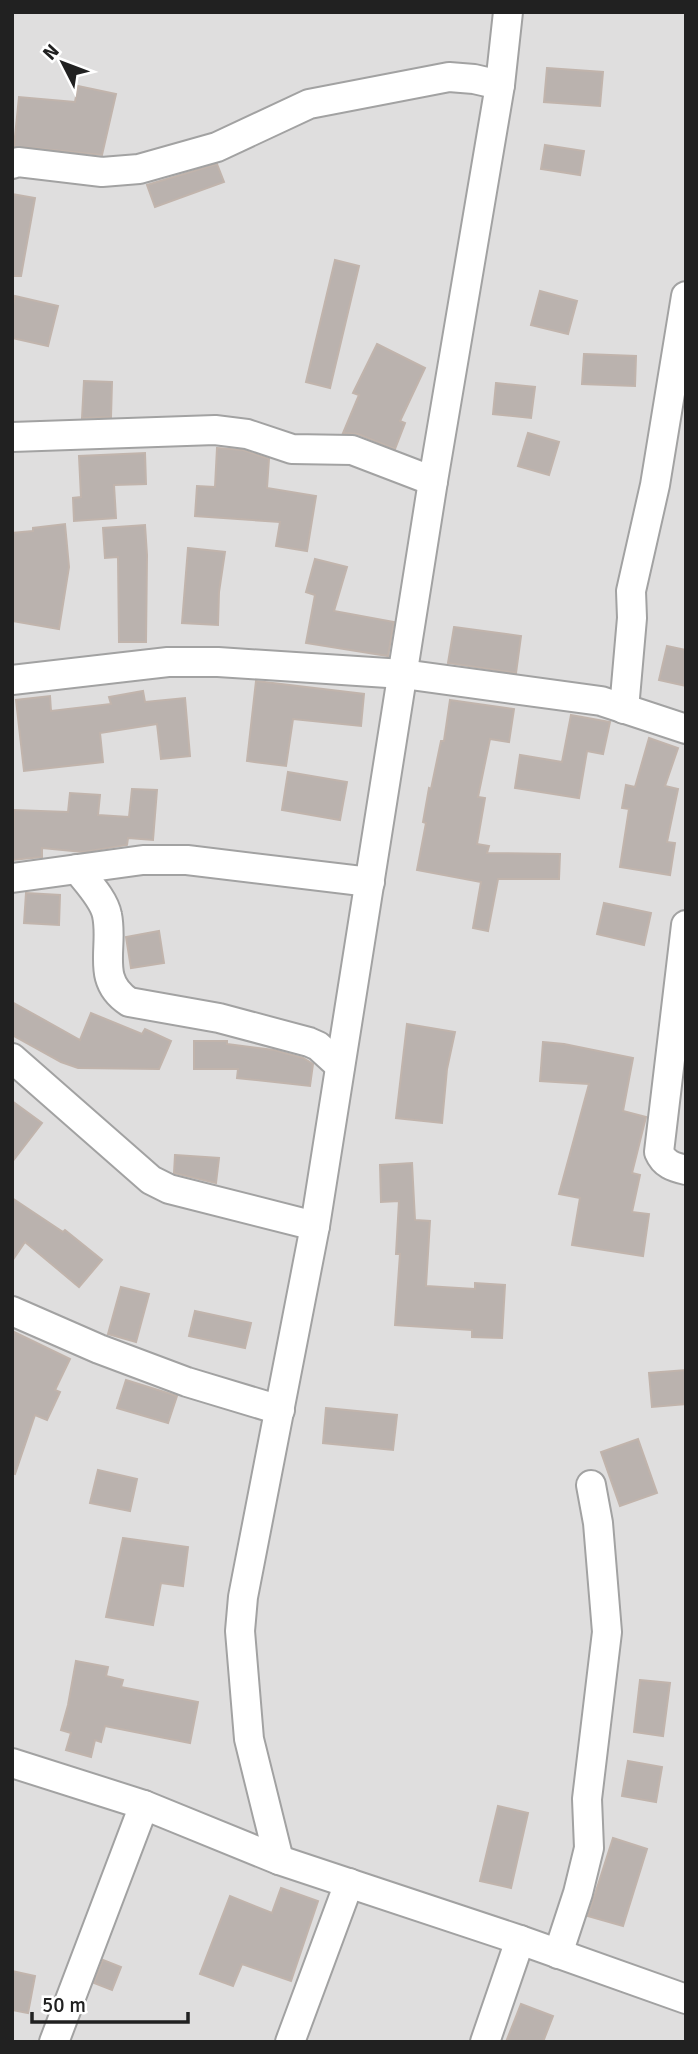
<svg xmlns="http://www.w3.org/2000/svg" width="698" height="2054" font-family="Signika,sans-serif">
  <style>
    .residential { fill: #dfdede }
    .building { fill: #bab2ae; stroke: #c1b4ac; stroke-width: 2 }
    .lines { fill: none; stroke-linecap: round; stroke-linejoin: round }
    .minor-casing { stroke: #a2a2a2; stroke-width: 32 }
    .minor { stroke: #fff; stroke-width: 28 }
  </style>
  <rect width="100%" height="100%" fill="#f1ede9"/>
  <!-- residential -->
  <rect class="residential" x="12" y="12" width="674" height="2030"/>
  <!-- building -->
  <g class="building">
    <polygon points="547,68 603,72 600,106 544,102"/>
    <polygon points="78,86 116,94 102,155 14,146 19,97 75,102"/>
    <polygon points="545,145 584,151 580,175 541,169"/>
    <polygon points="217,164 224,182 155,207 147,185"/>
    <polygon points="12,194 35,198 21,276 12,276"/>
    <polygon points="335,260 359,266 330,388 306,382"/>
    <polygon points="540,291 577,301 568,334 531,325"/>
    <polygon points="15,296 58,306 48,346 12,338 12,309"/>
    <polygon points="377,344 425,368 400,421 405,423 395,449 358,434 343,433 359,395 353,393"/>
    <polygon points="584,354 636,356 635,386 582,384"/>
    <polygon points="84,381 112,382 111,417 82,418"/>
    <polygon points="496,383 535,387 531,418 493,414"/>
    <polygon points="528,433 559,442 549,475 518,466"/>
    <polygon points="217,448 243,450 269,459 267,488 316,496 307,551 276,546 280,522 195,516 197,486 215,487"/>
    <polygon points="145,453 146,484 114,485 116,518 74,521 73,498 81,497 79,456"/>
    <polygon points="65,524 69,567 59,629 12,621 12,533 33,531 33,528"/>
    <polygon points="145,525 147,555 146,642 119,642 118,557 105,558 103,528"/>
    <polygon points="188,548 225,552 219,592 218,625 182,623"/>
    <polygon points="315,559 347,567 334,611 394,622 388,656 306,643 315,595 306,592"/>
    <polygon points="454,627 521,636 516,673 448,663"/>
    <polygon points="667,646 686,650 686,686 659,680"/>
    <polygon points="256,681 364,694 361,726 293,719 286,766 247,761"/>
    <polygon points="143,691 145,702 185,698 190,756 161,759 157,724 100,733 103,762 24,771 16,700 50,696 51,711 111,704 109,697"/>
    <polygon points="450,700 514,709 509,742 490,739 478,797 485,798 477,844 489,846 487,853 560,854 559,879 498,879 488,931 473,928 481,882 417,870 426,823 423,822 429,788 431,789 441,741 444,741"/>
    <polygon points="571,715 610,722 603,754 587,751 579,798 515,788 520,755 562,762"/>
    <polygon points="649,738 678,748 665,786 678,789 667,842 675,843 670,875 620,867 629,809 622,808 626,785 635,787"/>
    <polygon points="288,772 347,782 340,820 282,810"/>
    <polygon points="132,789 157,790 153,840 128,838 127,845 83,852 42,848 42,857 12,860 14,810 68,812 70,793 100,795 98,815 129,817"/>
    <polygon points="26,893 60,895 59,925 24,923"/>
    <polygon points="604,903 651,913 644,945 597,934"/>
    <polygon points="159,931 164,963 131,968 126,937"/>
    <polygon points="12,1002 80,1040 91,1013 142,1034 145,1029 171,1041 159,1069 78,1068 61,1062 12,1035"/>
    <polygon points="407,1024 455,1032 447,1069 442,1123 396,1118"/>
    <polygon points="194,1041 227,1041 227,1044 274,1050 303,1058 313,1064 310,1086 237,1078 238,1069 194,1069"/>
    <polygon points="543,1042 564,1044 633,1058 623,1111 646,1117 632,1173 640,1175 632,1212 649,1214 643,1256 572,1245 580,1198 559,1194 589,1084 540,1081"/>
    <polygon points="12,1101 42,1123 12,1162"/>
    <polygon points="175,1155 219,1158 216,1183 174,1173"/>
    <polygon points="412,1163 415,1220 430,1221 426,1286 475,1289 475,1283 505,1285 502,1338 472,1337 472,1330 395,1325 400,1254 396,1254 399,1201 381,1202 380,1165"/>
    <polygon points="12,1198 63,1232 65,1230 102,1260 79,1287 25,1242 12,1261"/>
    <polygon points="121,1287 149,1294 136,1342 108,1334"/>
    <polygon points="195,1311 251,1323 245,1348 189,1336"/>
    <polygon points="12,1331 70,1359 55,1390 60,1392 47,1420 35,1415 15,1474 12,1473"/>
    <polygon points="686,1370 686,1404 652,1407 649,1373"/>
    <polygon points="126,1380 177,1396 168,1423 117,1408"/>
    <polygon points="326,1408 397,1415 393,1450 323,1443"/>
    <polygon points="638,1439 657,1493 620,1506 601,1452"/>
    <polygon points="98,1470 137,1479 130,1511 90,1503"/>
    <polygon points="123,1538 188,1547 183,1586 161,1583 153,1625 106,1617"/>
    <polygon points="76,1661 108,1667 106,1676 123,1680 121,1687 198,1702 190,1743 105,1726 101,1742 95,1740 91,1757 66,1750 71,1733 61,1730 68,1705"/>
    <polygon points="640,1680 670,1683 663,1736 634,1732"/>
    <polygon points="628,1761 662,1767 656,1802 622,1796"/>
    <polygon points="498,1806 528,1813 511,1888 480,1881"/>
    <polygon points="613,1838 647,1849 623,1926 588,1916"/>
    <polygon points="281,1888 318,1901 291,1981 242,1964 233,1986 200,1974 230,1896 272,1913"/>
    <polygon points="103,1960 121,1967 112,1990 94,1983"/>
    <polygon points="12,1971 35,1976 28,2013 12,2010"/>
    <polygon points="521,2004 553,2016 543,2042 506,2042"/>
  </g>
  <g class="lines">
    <defs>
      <g id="minor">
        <polyline points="12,164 18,162 102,172 139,169 217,147 309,104 449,77 474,79 500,85"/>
        <polyline points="12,437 215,430 247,434 292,449 352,450 433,481"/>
        <polyline points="12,680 168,662 218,662 403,674 601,701 686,729"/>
        <polyline points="624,709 632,618 631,591 655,485 686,296"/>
        <path d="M77,869C87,882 104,899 107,915C114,948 95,980 129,1002L219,1018L309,1042L318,1046L340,1066"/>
        <polyline points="12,878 143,860 187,860 370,882"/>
        <path d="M686,925L659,1152C664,1164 673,1167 686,1170"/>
        <polyline points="12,1058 151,1180 169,1189 315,1226"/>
        <polyline points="12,1311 99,1349 187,1382 280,1410"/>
        <polyline points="12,1763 144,1805 279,1860 520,1940 686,1999"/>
        <polyline points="279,1860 249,1739 240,1631 243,1597 315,1226 433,481 500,85 508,12"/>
        <polyline points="558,1954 578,1893 589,1848 587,1799 607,1632 598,1523 591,1485"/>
        <polyline points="54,2042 144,1805"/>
        <polyline points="290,2042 349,1883"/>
        <polyline points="485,2042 520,1940"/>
      </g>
    </defs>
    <!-- minor casing -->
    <use href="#minor" class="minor-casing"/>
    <!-- minor -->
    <use href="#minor" class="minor"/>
  </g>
  <!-- border -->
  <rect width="698" height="2054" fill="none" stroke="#212121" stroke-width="28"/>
  <!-- north arrow -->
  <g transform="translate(63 63) rotate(312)" stroke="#ffffff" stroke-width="5" paint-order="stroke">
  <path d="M0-5L12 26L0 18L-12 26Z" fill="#212121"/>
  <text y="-10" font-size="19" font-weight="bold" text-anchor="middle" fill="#212121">N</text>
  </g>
  <!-- scale -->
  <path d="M32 2012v10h156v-10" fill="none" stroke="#212121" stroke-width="3.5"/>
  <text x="42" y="2012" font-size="21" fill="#212121" stroke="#ffffff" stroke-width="5" paint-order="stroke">50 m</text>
</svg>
